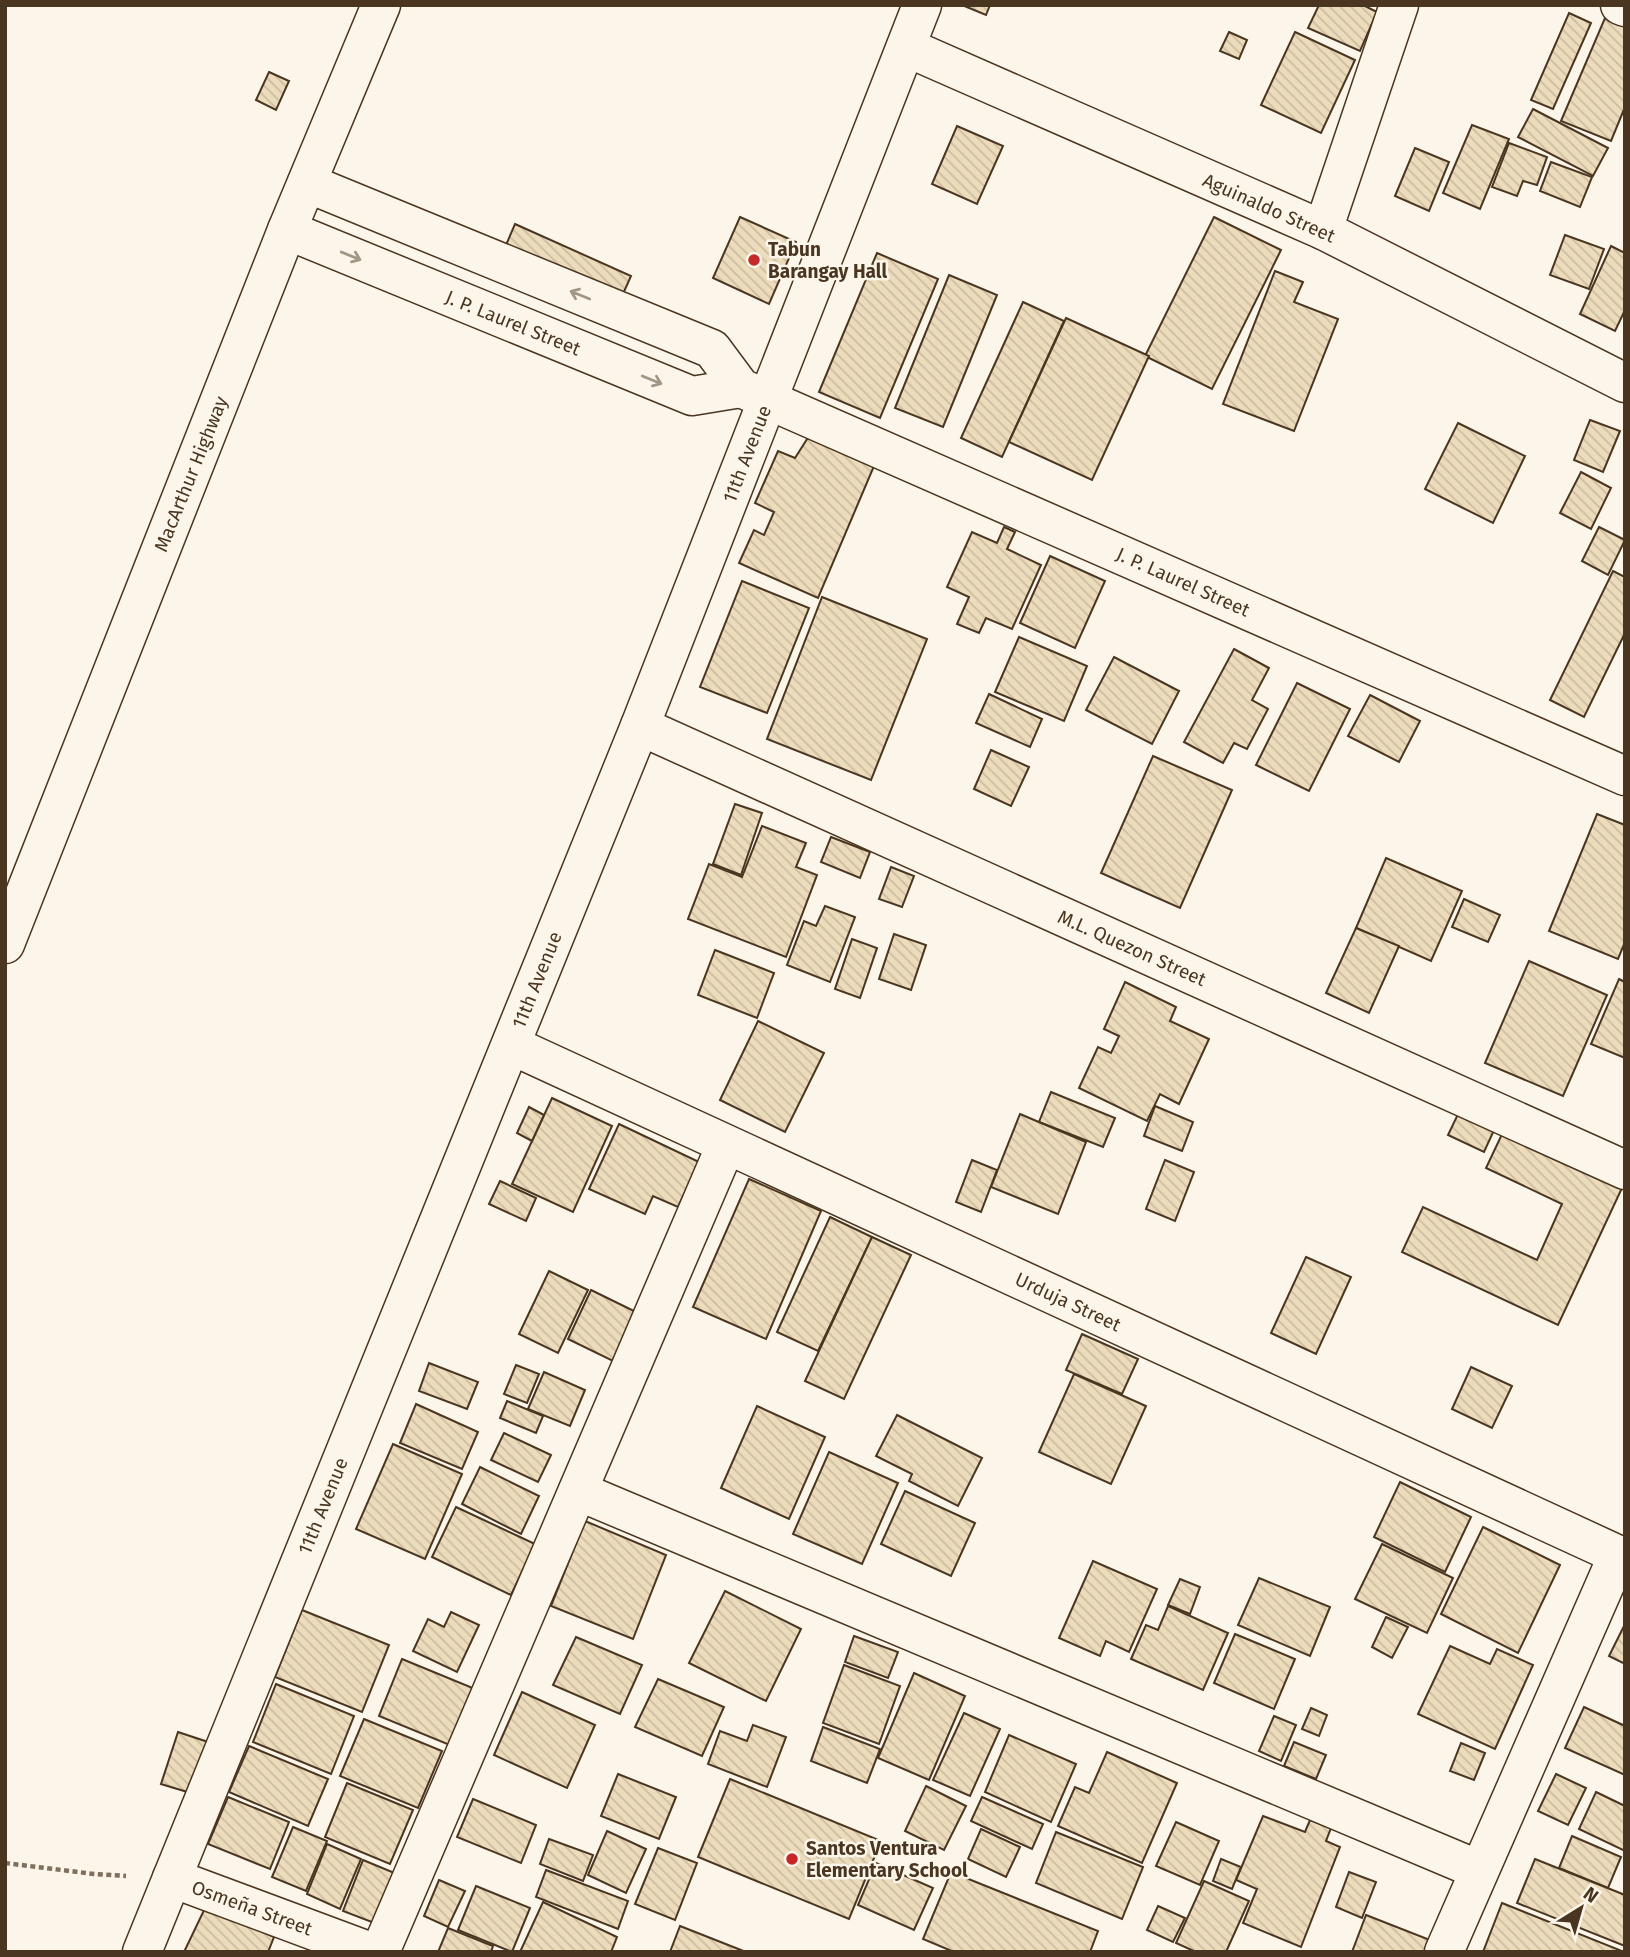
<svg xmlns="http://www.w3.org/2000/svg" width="1630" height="1957" font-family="'Fira Sans',sans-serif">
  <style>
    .building { fill: url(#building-back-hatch); stroke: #4a3520; stroke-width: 2 }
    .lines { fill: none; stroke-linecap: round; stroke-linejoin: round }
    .street-casing { stroke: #4a3520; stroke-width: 41 }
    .highway-casing { stroke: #4a3520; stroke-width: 41 }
    .path { stroke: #7f6f5c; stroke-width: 4.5; stroke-dasharray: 5 3.5; stroke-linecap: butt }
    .street { stroke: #fbf6e9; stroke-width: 38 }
    .highway { stroke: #fbf6e9; stroke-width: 38 }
    .oneway { stroke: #a29684 }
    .poi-dot { fill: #c62828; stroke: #fbf6e9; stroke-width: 2.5 }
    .labels { text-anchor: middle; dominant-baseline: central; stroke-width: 5; stroke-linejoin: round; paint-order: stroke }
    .street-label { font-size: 19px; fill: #4a3520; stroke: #fbf6e9 }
    .poi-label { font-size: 19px; font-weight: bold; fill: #4a3520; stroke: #fbf6e9; text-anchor: start }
  </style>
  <defs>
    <pattern id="building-back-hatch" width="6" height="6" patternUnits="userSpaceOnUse" patternTransform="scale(1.75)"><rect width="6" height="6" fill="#ecdcbc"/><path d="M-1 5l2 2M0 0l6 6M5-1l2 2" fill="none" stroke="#ccbda1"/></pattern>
  </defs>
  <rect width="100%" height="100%" fill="#fbf6e9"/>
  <!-- building -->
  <g class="building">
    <polygon points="962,5 990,5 986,15"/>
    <polygon points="1319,5 1363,5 1377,12 1360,51 1308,28"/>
    <polygon points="1569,13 1591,23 1553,109 1531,100"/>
    <polygon points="1605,18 1625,26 1625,107 1611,141 1561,121"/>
    <polygon points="1229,32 1247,40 1239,59 1220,51"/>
    <polygon points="1295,32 1355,60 1321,133 1261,105"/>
    <polygon points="269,72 289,81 276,110 256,100"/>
    <polygon points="1533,109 1608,148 1593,176 1518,137"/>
    <polygon points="1472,125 1509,139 1480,209 1443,193"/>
    <polygon points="957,126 1003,146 977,204 932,184"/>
    <polygon points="1509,143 1547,157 1537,185 1523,181 1517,196 1492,187"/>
    <polygon points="1415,148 1449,162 1429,211 1395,196"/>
    <polygon points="1551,162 1592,177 1580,207 1540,191"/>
    <polygon points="740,217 796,242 769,304 713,278"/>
    <polygon points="1214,217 1281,250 1212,389 1145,356"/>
    <polygon points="515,224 631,276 619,303 503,252"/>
    <polygon points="1565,235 1604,249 1589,289 1550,275"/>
    <polygon points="1611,246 1625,253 1625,310 1615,331 1580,314"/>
    <polygon points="877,253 938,279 880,418 819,392"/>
    <polygon points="1275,271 1303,282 1294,302 1338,319 1294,431 1223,404"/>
    <polygon points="949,275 997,295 943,427 895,408"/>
    <polygon points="1023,302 1064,321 1002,457 961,438"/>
    <polygon points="1066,318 1149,356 1092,480 1009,442"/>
    <polygon points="1590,420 1620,431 1603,472 1574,460"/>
    <polygon points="1458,423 1525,456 1493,523 1425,489"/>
    <polygon points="809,436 874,466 818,598 739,563 754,530 764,535 774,512 755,503 778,451 795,458"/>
    <polygon points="1581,472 1611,488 1591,529 1560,513"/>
    <polygon points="1004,527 1015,532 1007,549 1041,565 1012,629 986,618 979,633 957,624 969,597 947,587 972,532 997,543"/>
    <polygon points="1599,527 1625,540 1608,575 1582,561"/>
    <polygon points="1050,556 1105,581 1075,648 1020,623"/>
    <polygon points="1613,571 1625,577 1625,633 1584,717 1550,700"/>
    <polygon points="742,581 809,608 767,713 700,687"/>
    <polygon points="822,597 927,639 871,780 767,739"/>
    <polygon points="1019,637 1087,666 1064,721 995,692"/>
    <polygon points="1234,649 1269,668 1252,700 1268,709 1247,749 1234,743 1223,763 1184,742"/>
    <polygon points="1114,657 1179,691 1152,744 1086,710"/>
    <polygon points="1297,683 1350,709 1309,791 1256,765"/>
    <polygon points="989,694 1042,719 1030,747 976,723"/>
    <polygon points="1370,695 1420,721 1399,762 1348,736"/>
    <polygon points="991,750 1029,767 1011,806 974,789"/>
    <polygon points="1153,756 1232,790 1180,908 1101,873"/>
    <polygon points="735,804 762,813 741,875 713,864"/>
    <polygon points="1597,814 1625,825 1625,942 1618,959 1549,931"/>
    <polygon points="762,826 806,843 796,867 817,875 786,957 688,919 709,864 742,877"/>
    <polygon points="831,837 870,852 860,878 821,862"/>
    <polygon points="1386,858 1462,891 1431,961 1356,928"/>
    <polygon points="891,867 914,876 902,907 879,899"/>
    <polygon points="1464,899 1500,915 1488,942 1452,927"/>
    <polygon points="825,906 855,917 830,982 787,965 804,921 816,926"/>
    <polygon points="1356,928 1399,946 1369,1013 1326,993"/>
    <polygon points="894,934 926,945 911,990 879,979"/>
    <polygon points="852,939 877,948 860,998 835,989"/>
    <polygon points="715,950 774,973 757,1018 698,995"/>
    <polygon points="1529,961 1607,995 1563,1096 1485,1063"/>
    <polygon points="1619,979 1625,982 1625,1058 1591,1044"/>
    <polygon points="1125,982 1176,1007 1170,1021 1209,1039 1179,1104 1160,1094 1147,1121 1079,1088 1098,1047 1111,1053 1119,1036 1104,1029"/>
    <polygon points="758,1021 824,1053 785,1132 720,1100"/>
    <polygon points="1051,1092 1115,1118 1103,1147 1039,1122"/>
    <polygon points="552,1098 612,1126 573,1212 512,1184"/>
    <polygon points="1155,1106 1193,1122 1182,1151 1144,1136"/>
    <polygon points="529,1107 544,1115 532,1141 517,1133"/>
    <polygon points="1459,1112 1495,1128 1484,1152 1448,1135"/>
    <polygon points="1020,1114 1086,1142 1058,1214 991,1187"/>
    <polygon points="619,1124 699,1162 678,1207 653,1196 645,1214 589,1189"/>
    <polygon points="1503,1132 1622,1188 1558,1325 1402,1252 1423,1207 1537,1260 1562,1204 1486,1168"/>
    <polygon points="972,1160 997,1170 981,1212 956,1202"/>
    <polygon points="1165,1160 1194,1172 1175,1221 1146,1209"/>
    <polygon points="749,1179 821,1211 766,1339 693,1307"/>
    <polygon points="500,1181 536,1198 526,1221 489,1204"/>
    <polygon points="830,1217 872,1237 818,1351 777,1332"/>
    <polygon points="872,1237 911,1255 844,1399 805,1381"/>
    <polygon points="1306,1257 1351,1277 1316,1354 1271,1333"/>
    <polygon points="549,1271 588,1290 558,1353 519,1334"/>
    <polygon points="591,1290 636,1312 613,1361 568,1339"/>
    <polygon points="1082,1334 1138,1359 1122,1394 1066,1370"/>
    <polygon points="429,1363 478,1382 467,1409 419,1391"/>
    <polygon points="516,1365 539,1374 527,1403 504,1394"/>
    <polygon points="1471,1367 1512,1386 1492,1428 1452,1409"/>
    <polygon points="544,1372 585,1390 570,1426 528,1409"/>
    <polygon points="1074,1374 1146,1406 1111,1484 1039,1452"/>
    <polygon points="507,1401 543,1416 536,1433 500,1418"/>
    <polygon points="416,1404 478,1432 462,1469 400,1443"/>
    <polygon points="757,1406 825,1437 789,1519 721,1488"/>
    <polygon points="897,1415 982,1458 958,1506 909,1481 912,1474 876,1456"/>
    <polygon points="504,1433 551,1455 538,1482 491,1460"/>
    <polygon points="393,1444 462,1474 425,1559 356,1529"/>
    <polygon points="829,1452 898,1483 862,1564 793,1534"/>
    <polygon points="480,1467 539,1496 521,1534 462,1504"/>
    <polygon points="1400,1482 1471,1517 1445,1572 1374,1537"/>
    <polygon points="905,1491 975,1523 951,1576 881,1544"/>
    <polygon points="456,1507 535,1544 511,1595 432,1557"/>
    <polygon points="585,1521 666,1555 633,1639 551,1606"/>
    <polygon points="1483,1527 1560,1565 1518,1653 1441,1614"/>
    <polygon points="1382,1544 1453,1578 1427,1633 1355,1599"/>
    <polygon points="1093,1561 1157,1589 1129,1652 1106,1641 1100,1656 1059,1638"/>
    <polygon points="1259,1578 1330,1607 1310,1656 1238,1625"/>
    <polygon points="1180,1579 1200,1587 1190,1614 1168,1605"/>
    <polygon points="725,1591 801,1629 766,1701 689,1663"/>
    <polygon points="1168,1606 1228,1633 1203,1690 1131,1659 1146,1625 1158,1630"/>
    <polygon points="302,1610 389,1645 362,1712 275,1677"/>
    <polygon points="451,1612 479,1625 457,1672 413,1651 428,1619 444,1627"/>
    <polygon points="1386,1617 1408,1627 1392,1658 1372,1647"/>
    <polygon points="1625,1624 1625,1664 1609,1656"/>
    <polygon points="1235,1634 1295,1659 1274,1709 1214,1683"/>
    <polygon points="854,1636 898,1652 888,1678 845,1662"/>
    <polygon points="576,1637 642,1665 620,1714 553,1685"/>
    <polygon points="1450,1646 1490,1664 1497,1649 1533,1665 1495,1749 1418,1714"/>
    <polygon points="402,1659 480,1691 457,1748 379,1716"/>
    <polygon points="844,1665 900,1686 879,1744 823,1723"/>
    <polygon points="914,1673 965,1696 929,1780 878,1758"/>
    <polygon points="658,1679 724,1707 702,1756 635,1727"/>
    <polygon points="276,1684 354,1716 331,1774 253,1742"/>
    <polygon points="522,1692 595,1725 567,1788 494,1755"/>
    <polygon points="1584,1707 1625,1726 1625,1775 1565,1748"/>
    <polygon points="1311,1708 1327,1715 1319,1736 1302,1729"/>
    <polygon points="964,1713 1000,1729 970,1796 933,1780"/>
    <polygon points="1274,1716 1296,1725 1281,1761 1259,1751"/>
    <polygon points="364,1719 442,1751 418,1808 340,1776"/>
    <polygon points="753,1725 786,1737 767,1787 708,1764 720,1731 747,1741"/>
    <polygon points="823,1727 880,1749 867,1783 811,1761"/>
    <polygon points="178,1732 211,1743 194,1794 161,1784"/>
    <polygon points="1009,1735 1076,1764 1051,1822 985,1792"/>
    <polygon points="1294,1742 1326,1755 1316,1779 1284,1766"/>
    <polygon points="1461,1743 1485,1753 1474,1780 1450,1771"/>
    <polygon points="249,1746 328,1779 308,1826 229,1792"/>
    <polygon points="1107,1752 1177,1783 1142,1863 1058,1826 1075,1787 1089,1793"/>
    <polygon points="618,1774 676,1797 659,1839 601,1816"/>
    <polygon points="1556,1774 1586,1788 1568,1825 1538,1811"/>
    <polygon points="730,1779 881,1841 849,1919 698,1857"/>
    <polygon points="347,1783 413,1810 390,1864 325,1837"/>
    <polygon points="926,1786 966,1806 944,1850 905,1831"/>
    <polygon points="1596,1792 1625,1806 1625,1851 1579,1829"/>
    <polygon points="228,1797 289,1822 270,1869 208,1844"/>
    <polygon points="982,1797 1043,1824 1032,1849 971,1821"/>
    <polygon points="473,1799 536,1825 521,1863 457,1837"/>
    <polygon points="1263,1816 1305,1832 1310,1820 1331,1828 1326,1841 1340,1847 1301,1947 1243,1923 1257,1889 1236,1880"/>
    <polygon points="1176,1822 1219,1841 1200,1885 1156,1866"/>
    <polygon points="293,1827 327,1841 306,1891 272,1877"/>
    <polygon points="981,1829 1020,1847 1006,1877 968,1859"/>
    <polygon points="607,1831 646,1849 626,1893 588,1875"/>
    <polygon points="1056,1832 1143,1867 1122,1919 1036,1883"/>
    <polygon points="1572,1836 1621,1857 1608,1888 1559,1868"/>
    <polygon points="549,1839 593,1855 583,1881 540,1864"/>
    <polygon points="327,1844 361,1859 340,1909 307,1894"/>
    <polygon points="658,1848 697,1863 675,1920 635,1904"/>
    <polygon points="1221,1859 1241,1867 1232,1889 1213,1881"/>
    <polygon points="1535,1859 1625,1895 1625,1946 1517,1903"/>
    <polygon points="363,1860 397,1874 377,1924 343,1911"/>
    <polygon points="876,1863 933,1888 914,1930 858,1905"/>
    <polygon points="546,1870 628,1901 618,1929 536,1897"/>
    <polygon points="951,1872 1098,1931 1090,1952 954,1952 923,1939"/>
    <polygon points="1349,1872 1376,1882 1362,1918 1336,1907"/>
    <polygon points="439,1880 465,1891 448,1927 424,1916"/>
    <polygon points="1204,1881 1249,1901 1226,1952 1196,1952 1176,1943"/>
    <polygon points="476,1886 530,1908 512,1952 458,1930"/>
    <polygon points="543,1902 617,1937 611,1952 520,1952"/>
    <polygon points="1502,1903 1622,1951 1621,1952 1483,1952"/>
    <polygon points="206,1906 274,1937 268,1952 184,1952"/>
    <polygon points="1158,1906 1185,1918 1173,1942 1147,1930"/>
    <polygon points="1366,1915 1430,1940 1425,1952 1352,1952"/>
    <polygon points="680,1926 746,1952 670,1952"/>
    <polygon points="448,1928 493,1946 491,1952 438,1952"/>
  </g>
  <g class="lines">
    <defs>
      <g id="street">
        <polyline points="1620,5 1625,7"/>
        <polyline points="906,47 1323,230 1625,383"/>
        <polyline points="307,183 712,349 741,388 1625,776"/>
        <polyline points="287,230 692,396 741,388"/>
        <polyline points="1323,230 1399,5"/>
        <polyline points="640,726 1625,1170"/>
        <polyline points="511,1045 1625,1558"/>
        <polyline points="578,1491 1479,1870"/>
        <polyline points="172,1878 371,1952"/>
        <polyline points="142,1952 640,726 922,5"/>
        <polyline points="380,1952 726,1145"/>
        <polyline points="1444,1952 1618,1555"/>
      </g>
      <polyline id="highway" points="5,944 287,230 381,5"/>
    </defs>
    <!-- street casing -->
    <use href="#street" class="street-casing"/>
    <!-- highway casing -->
    <use href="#highway" class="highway-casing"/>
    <!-- path -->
    <polyline class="path" points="5,1863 94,1874 126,1876"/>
    <!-- street -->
    <use href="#street" class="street"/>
    <!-- highway -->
    <use href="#highway" class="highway"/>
  </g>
  <!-- one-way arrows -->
  <defs><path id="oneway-shaft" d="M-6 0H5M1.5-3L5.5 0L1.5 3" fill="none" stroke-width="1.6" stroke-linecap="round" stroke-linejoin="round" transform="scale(1.75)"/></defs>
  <g class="oneway">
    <use href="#oneway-shaft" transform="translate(351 256) rotate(22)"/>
    <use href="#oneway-shaft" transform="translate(580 295) rotate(-158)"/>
    <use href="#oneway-shaft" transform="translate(652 380) rotate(22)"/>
  </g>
  <!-- markers -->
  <g class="poi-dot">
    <circle cx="754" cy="260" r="7"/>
    <circle cx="792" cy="1859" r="7"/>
  </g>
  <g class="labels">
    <!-- street labels -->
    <g class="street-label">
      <text transform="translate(1269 208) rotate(24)">Aguinaldo Street</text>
      <text transform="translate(513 323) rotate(22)">J. P. Laurel Street</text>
      <text transform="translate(747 454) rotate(-69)">11th Avenue</text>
      <text transform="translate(191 474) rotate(-68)">MacArthur Highway</text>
      <text transform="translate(1183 582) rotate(24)">J. P. Laurel Street</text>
      <text transform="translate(1132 948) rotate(24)">M.L. Quezon Street</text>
      <text transform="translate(537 980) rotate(-68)">11th Avenue</text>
      <text transform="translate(1068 1302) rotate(25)">Urduja Street</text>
      <text transform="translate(323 1506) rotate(-68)">11th Avenue</text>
      <text transform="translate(252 1908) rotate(20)">Osmeña Street</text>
    </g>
    <!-- poi labels -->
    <g class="poi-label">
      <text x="768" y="249">Tabun<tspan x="768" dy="22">Barangay Hall</tspan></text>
      <text x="806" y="1848">Santos Ventura<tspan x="806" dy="22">Elementary School</tspan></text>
    </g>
  </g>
  <!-- border -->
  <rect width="1630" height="1957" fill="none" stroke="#4a3520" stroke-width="14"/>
  <!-- north arrow -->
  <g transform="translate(1581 1908) rotate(37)" stroke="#fbf6e9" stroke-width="5" paint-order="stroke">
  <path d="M0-5L12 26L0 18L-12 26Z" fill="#4a3520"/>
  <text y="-10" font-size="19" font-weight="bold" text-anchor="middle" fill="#4a3520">N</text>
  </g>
</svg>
